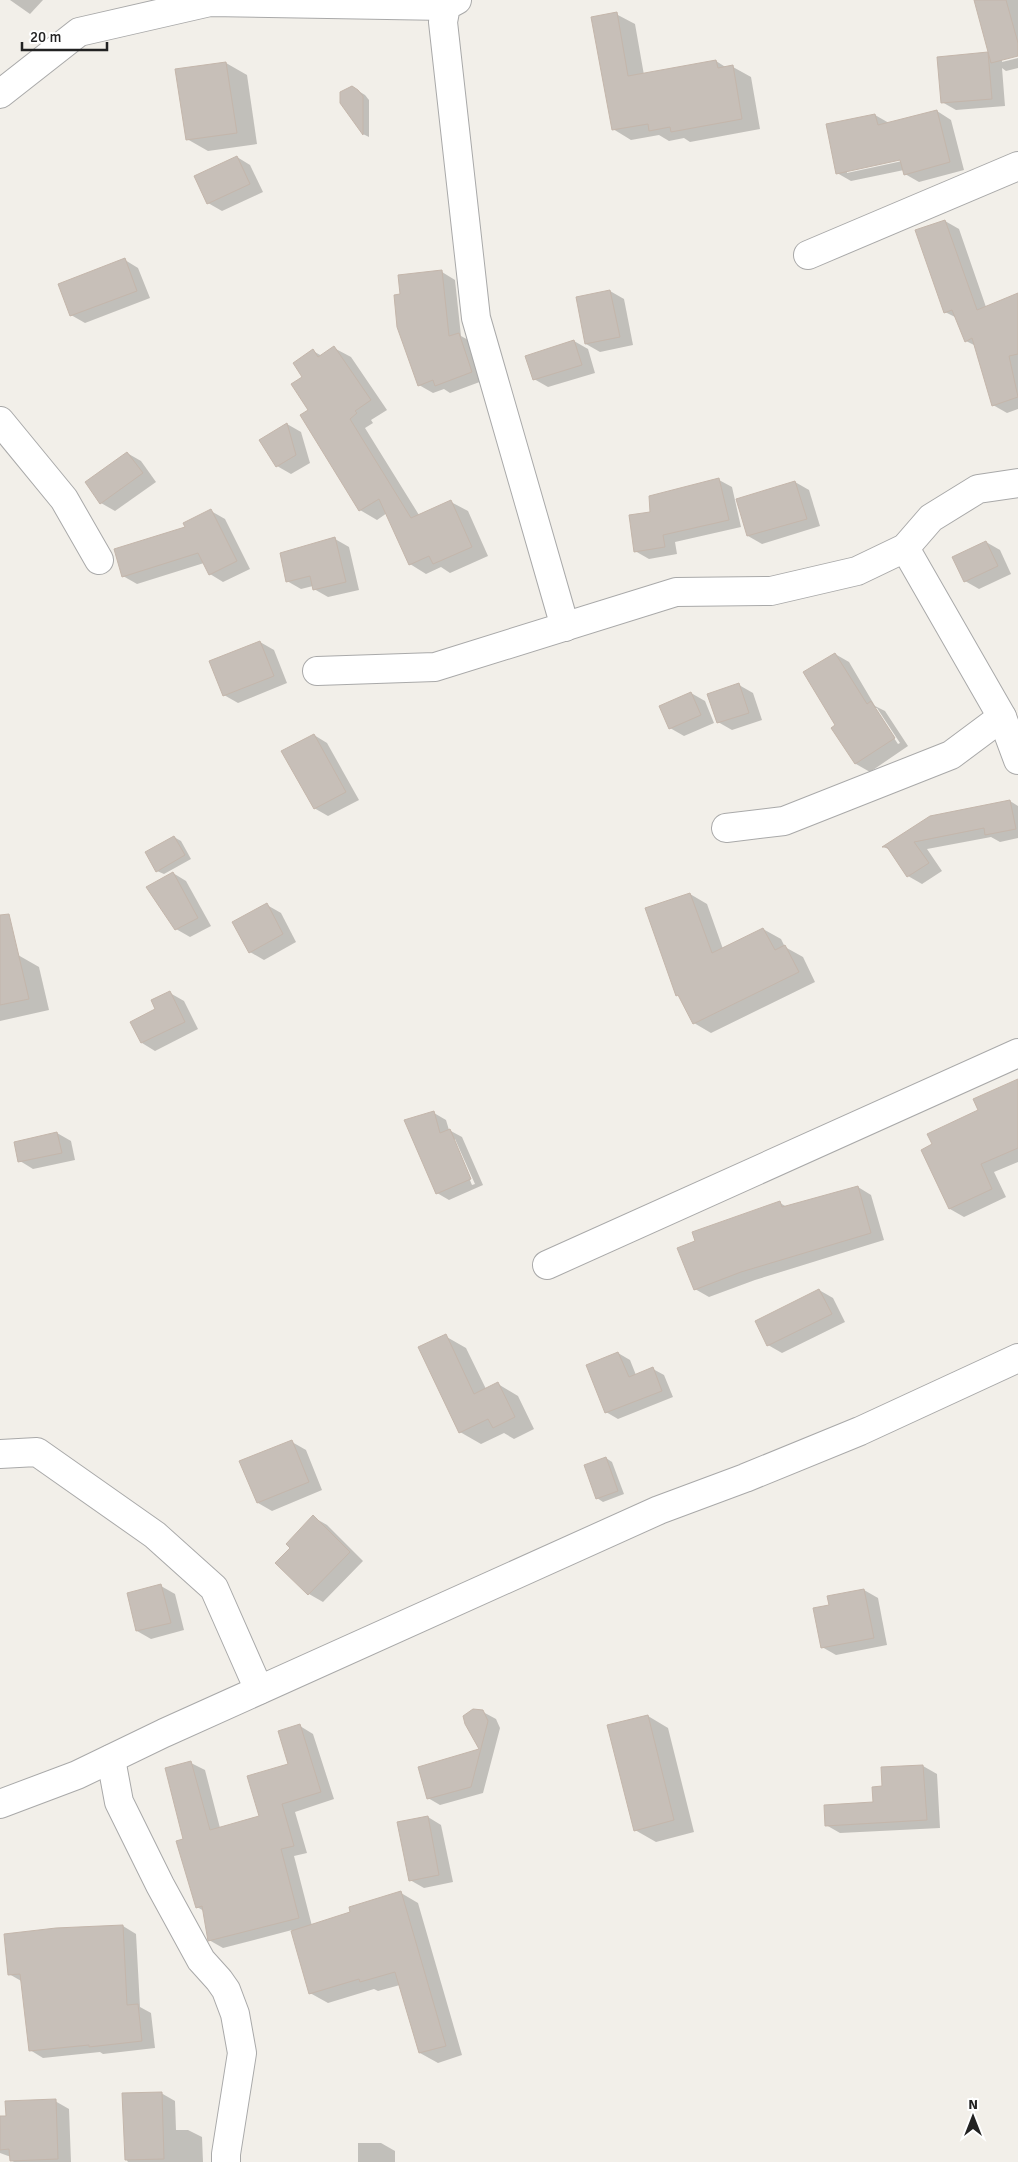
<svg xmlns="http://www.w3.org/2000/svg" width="1018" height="2162" font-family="Signika,sans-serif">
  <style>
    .shadow { fill: #0003; fill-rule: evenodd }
    .building { fill: #c7bfb8; stroke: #c4b6ab }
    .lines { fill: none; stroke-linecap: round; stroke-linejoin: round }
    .street-casing { stroke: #a9a9a9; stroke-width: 30 }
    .street { stroke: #fff; stroke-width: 28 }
  </style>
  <rect width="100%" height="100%" fill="#f2efe9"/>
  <!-- shadow -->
  <g class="shadow">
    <polygon points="10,0 43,0 30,14"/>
    <polygon points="975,0 1018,0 1018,55 1002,59 1002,62 1018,58 1018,68 1006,71 1002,68 1005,106 956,110 942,102 988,53 990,55"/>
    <polygon points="616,14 635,24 644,75 716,61 727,68 733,67 751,77 760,129 690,142 684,138 669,141 659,135 631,140 613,129"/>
    <polygon points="226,63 247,75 257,144 208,151 187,139"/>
    <polygon points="352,87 365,95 369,100 369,137 363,134 341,103"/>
    <path d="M937,111L951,120L964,170L919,182L905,174L904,170L851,181L837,173L875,115L889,123ZM906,158L907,160L847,173V170Z"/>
    <polygon points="237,157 250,165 263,192 222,211 208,203"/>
    <polygon points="945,221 959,229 986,307 1018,294 1018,409 1007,413 993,405 976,346 966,341 957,318 945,312"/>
    <polygon points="125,260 138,268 150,298 85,323 71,315"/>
    <polygon points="442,272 455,280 461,336 472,342 485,380 450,393 444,389 433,393 419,385 402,295"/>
    <polygon points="610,291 624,299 633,345 600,352 586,344"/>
    <polygon points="574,341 588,349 595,373 548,387 534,379"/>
    <polygon points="334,348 351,357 387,410 371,420 373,423 365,428 419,515 451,502 468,511 488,556 450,573 441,567 426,574 410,564 387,513 377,520 360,510 310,410 304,377 313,351 322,356"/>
    <polygon points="287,424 301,432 310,463 291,474 277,466"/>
    <polygon points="127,453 141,461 156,482 115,511 101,503 86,482"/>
    <polygon points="719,480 732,487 741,527 675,542 677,554 649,559 635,551 651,513"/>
    <polygon points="795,482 809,490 820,526 762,544 748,536"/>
    <polygon points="211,511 225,519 250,569 223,582 210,574 204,563 137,584 123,576"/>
    <polygon points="335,539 349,547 359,590 328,597 314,589 313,586 301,589 287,581"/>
    <polygon points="986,542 1000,550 1011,574 979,589 965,581"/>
    <polygon points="260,642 274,650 287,683 238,703 224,695"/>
    <path d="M835,654L849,662L875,706L885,711L908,746L870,772L856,764L832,728L836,725ZM874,708H877L900,743L898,744Z"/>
    <polygon points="739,685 753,693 762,720 732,730 718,722"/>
    <polygon points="691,693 705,701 714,723 684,736 670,728"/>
    <polygon points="314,735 327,743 359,800 328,816 314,808"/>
    <polygon points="1010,801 1018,806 1018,838 1000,842 991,837 927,849 942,871 922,884 908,876 890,850 884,847"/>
    <polygon points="174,837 181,841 191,859 164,874 157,871"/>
    <polygon points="173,873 186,881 211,926 190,937 176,929"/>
    <polygon points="690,894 707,904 723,949 763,929 781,939 785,947 803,957 815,982 711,1033 694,1023 681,997 677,995"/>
    <polygon points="267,905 281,913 296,942 264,960 250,952"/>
    <polygon points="18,955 39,967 49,1010 0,1021 0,959"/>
    <polygon points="170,993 184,1001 198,1029 155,1051 142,1043 157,1010"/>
    <polygon points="1018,1080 1018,1162 994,1172 1006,1197 964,1217 950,1209 922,1151 934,1145"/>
    <path d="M434,1113L446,1120L449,1130L462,1137L483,1185L449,1200L437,1193ZM453,1139H455L475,1184L472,1185Z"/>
    <polygon points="57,1133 71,1141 75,1160 33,1169 20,1161"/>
    <polygon points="858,1187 871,1195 884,1240 755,1280 709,1297 695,1289 780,1203 787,1207"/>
    <polygon points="819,1290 833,1298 845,1322 782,1353 768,1345"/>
    <polygon points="445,1336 466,1348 486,1389 498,1384 518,1396 534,1429 514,1439 504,1433 481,1444 460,1432"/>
    <polygon points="618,1353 630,1360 636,1375 653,1369 664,1375 673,1397 618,1419 606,1412"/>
    <polygon points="292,1442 306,1450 322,1490 272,1511 258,1503"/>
    <polygon points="606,1458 612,1462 624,1494 603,1502 597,1498"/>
    <polygon points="313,1517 327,1525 363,1561 323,1602 309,1594 277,1563 292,1548"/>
    <polygon points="161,1586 175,1594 184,1630 151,1639 137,1631"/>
    <polygon points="864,1590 878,1598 887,1645 836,1655 822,1647 831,1606"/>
    <polygon points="483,1712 496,1719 500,1728 483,1793 440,1805 428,1798 420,1768 481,1750 466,1724"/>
    <polygon points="648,1716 668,1728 694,1832 656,1842 635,1830"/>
    <polygon points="300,1726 313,1734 334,1799 295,1812 307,1853 294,1856 312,1926 352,1913 401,1893 418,1903 462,2055 438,2063 420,2053 400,1985 378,1991 374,1989 328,2003 310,1993 292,1930 223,1948 209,1940 204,1911 197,1907 184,1840 191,1763 205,1770 220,1828 260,1817 290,1765"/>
    <polygon points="923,1766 937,1774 940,1828 840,1833 826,1825 874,1803 884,1787 882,1769"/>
    <polygon points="428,1817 441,1825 453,1882 424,1888 410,1880"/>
    <polygon points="123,1926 136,1934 140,2007 151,2013 155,2048 103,2054 100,2052 43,2058 30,2050 23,1982 9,1974"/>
    <polygon points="161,2093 175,2101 176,2130 188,2130 202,2137 203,2162 128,2162 126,2159"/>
    <polygon points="55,2101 69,2109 71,2162 14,2162 11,2160 11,2157 0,2153 0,2117 7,2117"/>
    <polygon points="358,2143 381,2143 395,2151 395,2162 358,2162"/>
  </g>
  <!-- building -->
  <g class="building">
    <polygon points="974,0 1006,0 1018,43 1018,56 991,63"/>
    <polygon points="617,12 628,76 716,60 718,68 733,65 742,119 671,132 670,127 649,131 648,124 612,130 591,17"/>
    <polygon points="988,52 992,99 941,103 937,57"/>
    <polygon points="226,62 237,133 186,140 175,69"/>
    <polygon points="352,86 358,90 363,96 363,135 340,103 340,92"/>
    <polygon points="937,110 950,162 904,175 900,160 836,174 826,124 875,114 878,125"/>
    <polygon points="237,156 250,184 207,204 194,176"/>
    <polygon points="945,220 977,310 1018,293 1018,354 1009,356 1018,397 992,406 972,338 965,342 952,310 944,313 915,230"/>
    <polygon points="125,258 137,291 70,316 58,284"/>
    <polygon points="442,270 449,336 459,333 472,372 435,386 433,380 418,386 397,327 394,295 400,294 398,275"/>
    <polygon points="610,290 620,337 585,344 576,297"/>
    <polygon points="574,340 582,365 533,380 525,356"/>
    <polygon points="334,346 371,400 355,411 357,413 350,419 411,518 451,500 472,547 433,564 429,556 409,565 379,499 359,511 300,415 308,410 291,384 302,377 293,363 313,349 318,357"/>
    <polygon points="287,423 296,455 276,467 259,440"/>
    <polygon points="127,452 143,473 100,504 85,482"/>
    <polygon points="719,478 729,520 663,535 665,547 634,552 629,515 650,512 649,496"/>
    <polygon points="795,481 807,519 747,536 736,499"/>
    <polygon points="211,509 237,561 209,575 198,553 122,577 114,549 185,527 183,523"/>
    <polygon points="335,537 346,582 313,590 310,576 286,582 280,553"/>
    <polygon points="986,541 998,566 964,582 952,557"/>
    <polygon points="260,641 274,676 223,696 209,661"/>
    <polygon points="835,653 867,704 871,701 895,738 855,764 831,728 835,725 803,672"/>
    <polygon points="739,683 749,713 717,723 707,694"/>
    <polygon points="691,692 701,715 669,729 659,706"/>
    <polygon points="314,734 346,792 314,809 281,751"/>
    <polygon points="1010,800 1016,829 985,835 984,828 914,842 929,863 907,877 887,847 882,847 930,816"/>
    <polygon points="174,836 185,855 156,872 145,852"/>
    <polygon points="173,872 198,918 175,930 146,887"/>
    <polygon points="690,893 712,953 763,928 775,950 785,945 799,972 693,1024 678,995 676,996 645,908"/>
    <polygon points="267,903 283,934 249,953 232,922"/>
    <polygon points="9,914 29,999 0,1005 0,915"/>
    <polygon points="170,991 185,1022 141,1043 130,1022 155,1009 151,1000"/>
    <polygon points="1018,1079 1018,1148 981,1164 992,1189 949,1209 921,1150 932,1144 927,1134 978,1110 973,1099"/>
    <polygon points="434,1111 440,1133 450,1129 471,1179 436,1194 404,1120"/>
    <polygon points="57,1132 62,1153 18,1162 14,1142"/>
    <polygon points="858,1186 871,1233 741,1272 694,1290 677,1248 695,1241 692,1232 780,1201 782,1207"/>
    <polygon points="819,1289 832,1314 767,1346 755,1321"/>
    <polygon points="446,1334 474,1394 498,1382 515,1417 493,1428 488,1419 459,1433 418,1347"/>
    <polygon points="618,1352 629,1377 653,1367 662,1391 605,1413 586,1365"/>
    <polygon points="292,1440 309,1482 257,1503 239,1461"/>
    <polygon points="606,1457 618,1491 596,1499 584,1465"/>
    <polygon points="313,1515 350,1552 308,1595 275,1563 290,1548 286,1544"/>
    <polygon points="161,1584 171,1623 136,1631 127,1593"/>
    <polygon points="864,1589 874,1638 821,1648 813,1608 829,1605 827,1596"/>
    <polygon points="473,1709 483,1710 488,1721 471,1787 427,1799 418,1767 479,1749 465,1724 463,1716"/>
    <polygon points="648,1715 674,1820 634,1831 607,1725"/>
    <polygon points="300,1724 321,1792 282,1804 294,1846 281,1849 299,1918 208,1941 202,1906 196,1908 176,1841 183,1839 165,1768 191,1761 210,1830 259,1816 247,1776 288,1764 278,1731"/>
    <polygon points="923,1765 927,1820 825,1826 824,1805 873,1802 872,1787 882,1786 881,1767"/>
    <polygon points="428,1816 439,1875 409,1881 397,1822"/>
    <polygon points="401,1891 446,2046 419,2053 395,1972 360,1982 359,1979 309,1994 291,1931 350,1912 349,1907"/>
    <polygon points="123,1925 127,2005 138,2004 142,2041 89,2047 89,2045 29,2051 20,1974 8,1975 4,1934 56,1928"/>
    <polygon points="162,2092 164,2159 125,2160 122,2093"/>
    <polygon points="56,2099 58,2159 10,2161 9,2149 0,2150 0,2116 6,2116 5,2101"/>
  </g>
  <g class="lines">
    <defs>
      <g id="street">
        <polyline points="457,0 446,6 443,22 476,318 565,627"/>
        <polyline points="0,94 79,32 210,2 446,6"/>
        <polyline points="808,255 1018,166"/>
        <polyline points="0,421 64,499 99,560"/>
        <polyline points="905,548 1002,717 1018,760"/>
        <polyline points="317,671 435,667 676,592 771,591 857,571 905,548 931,518 978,489 1018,483"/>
        <polyline points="726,828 784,821 951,755 1002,717"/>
        <polyline points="547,1265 1018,1053"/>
        <polyline points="0,1454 37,1452 155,1535 214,1588 259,1690"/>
        <polyline points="111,1759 119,1802 160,1885 201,1960 219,1980 226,1990 235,2014 242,2053 226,2154 226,2162"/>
        <polyline points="0,1804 77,1775 164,1733 659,1510 745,1478 860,1431 1018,1358"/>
      </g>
    </defs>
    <!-- street casing -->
    <use href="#street" class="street-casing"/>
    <!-- street -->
    <use href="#street" class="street"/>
  </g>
  <!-- north arrow -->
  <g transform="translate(973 2117)" stroke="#ffffff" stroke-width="4" paint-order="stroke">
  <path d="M0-4L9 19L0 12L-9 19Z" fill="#222222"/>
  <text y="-8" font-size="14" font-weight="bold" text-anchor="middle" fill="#222222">N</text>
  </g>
  <!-- scale -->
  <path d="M22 42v8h85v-8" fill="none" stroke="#222222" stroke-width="2.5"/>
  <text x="30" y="42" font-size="15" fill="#222222" stroke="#ffffff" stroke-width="4" paint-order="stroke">20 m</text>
</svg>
